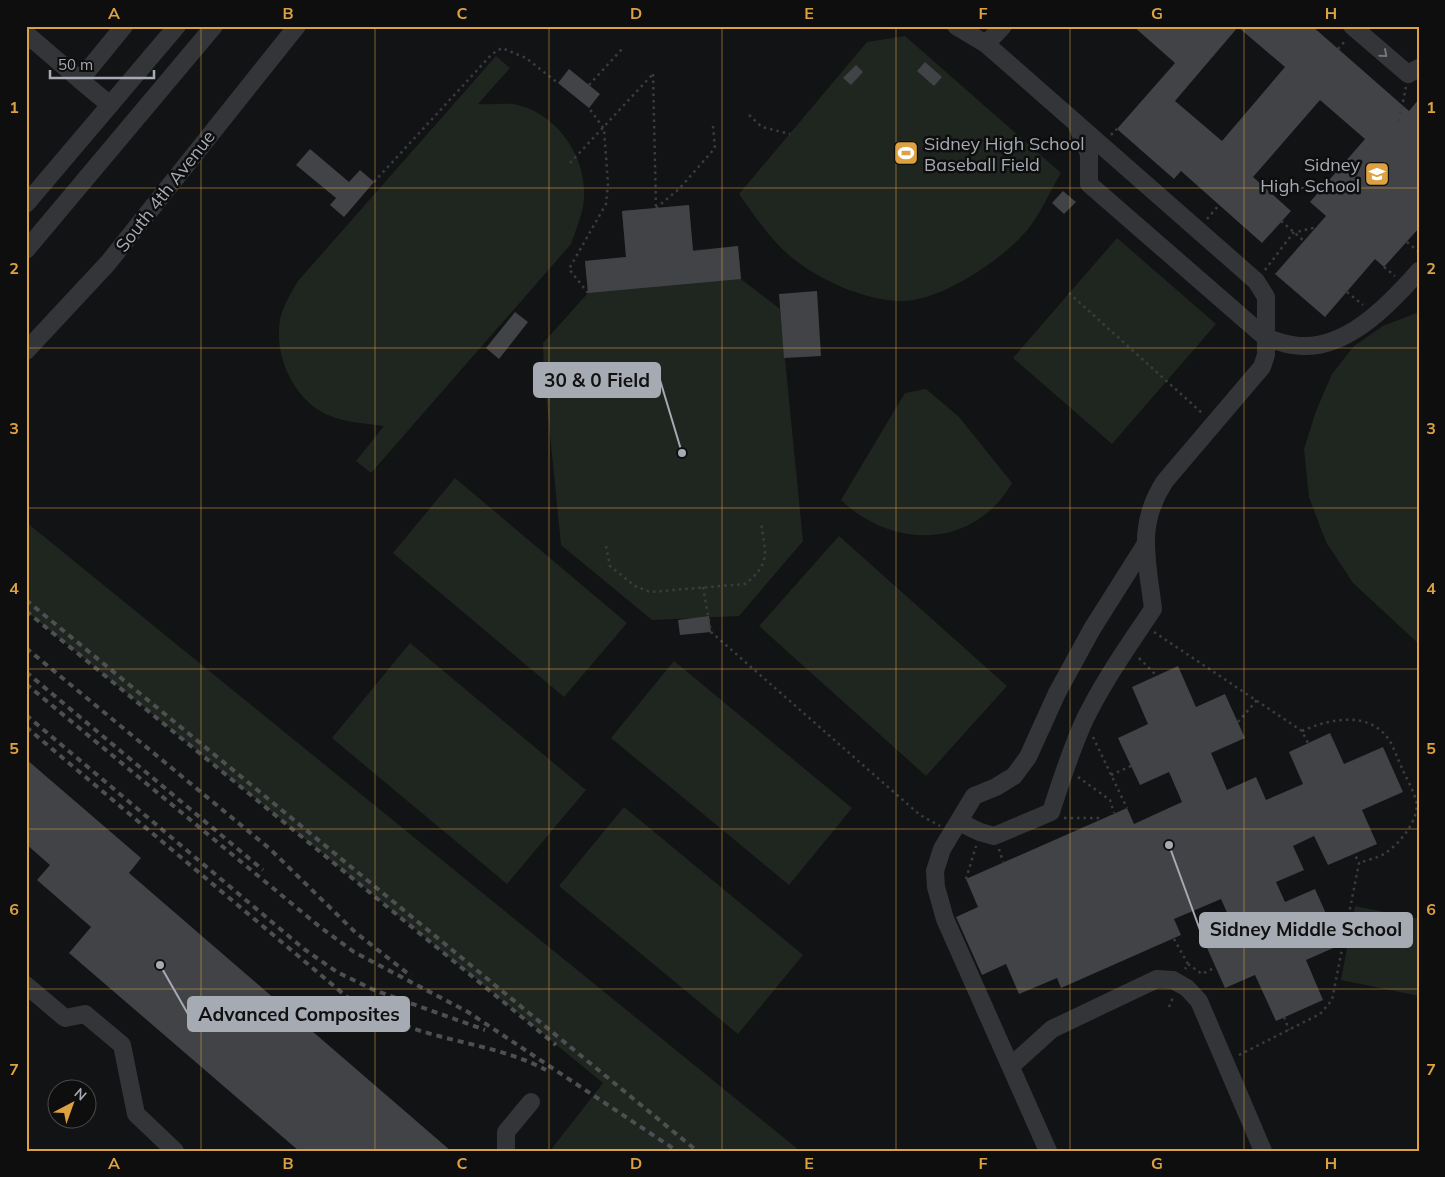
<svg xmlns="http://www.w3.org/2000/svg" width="1445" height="1177" font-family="Mulish,sans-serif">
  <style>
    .green { fill: #1f2620 }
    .building { fill: #424347; fill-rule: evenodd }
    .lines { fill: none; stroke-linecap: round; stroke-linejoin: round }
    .path { stroke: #3a3c3f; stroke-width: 2.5; stroke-dasharray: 2.5 4; stroke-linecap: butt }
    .minor { stroke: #343538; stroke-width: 18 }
    .rail { stroke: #4d4f53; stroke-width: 4; stroke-dasharray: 6 5; stroke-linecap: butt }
    .oneway { stroke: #73757c }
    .grid { fill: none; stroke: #dda142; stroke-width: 1; stroke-opacity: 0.55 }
    .labels { text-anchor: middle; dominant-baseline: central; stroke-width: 5; stroke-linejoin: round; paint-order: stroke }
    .poi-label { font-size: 18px; fill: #a6aab3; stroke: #0e0e0f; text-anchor: start }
    .street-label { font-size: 18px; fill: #a6aab3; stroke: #0e0e0f }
    .leader { fill: none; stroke: #a6aab3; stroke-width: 2 }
    .callout-dot { fill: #a6aab3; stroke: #0e0e0f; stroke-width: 2 }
    .callout { fill: #a6aab3; stroke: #a6aab3; stroke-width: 2 }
    .callout-label { font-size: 19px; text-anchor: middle; font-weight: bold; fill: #111 }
    .neatline { fill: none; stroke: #dda142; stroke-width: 2 }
    .grid-label { font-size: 16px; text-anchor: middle; font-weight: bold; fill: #dda142 }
  </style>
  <rect width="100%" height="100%" fill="#121314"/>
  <!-- green -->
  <g class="green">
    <path d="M905,36L1061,173C1050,191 1041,213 1028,229C1004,259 941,301 902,301C865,301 817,279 790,256C770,239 754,215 739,194L867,42Z"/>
    <path d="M496,56L510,68L478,104C489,105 502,103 513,104C555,111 586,155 584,196C584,212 576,229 571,244L371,473L356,461L384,426C364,423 347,423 328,415C297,402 277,362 279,330C279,312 289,296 298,281Z"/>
    <polygon points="689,205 693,250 738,246 741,279 780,309 803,541 739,616 652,620 561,545 544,374 543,343 588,293 585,261 626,257 622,211"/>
    <polygon points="1117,238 1216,324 1112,444 1013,358"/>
    <polygon points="1419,312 1419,644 1353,583 1326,542 1309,497 1304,449 1316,411 1332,374 1354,346 1383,326"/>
    <path d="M926,389L959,417L1012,483C974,549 893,550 841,500L905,393Z"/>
    <polygon points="455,478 627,623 564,697 393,553"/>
    <polygon points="26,522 800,1151 550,1151 603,1083 26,611"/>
    <polygon points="839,536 1007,686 926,776 759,626"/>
    <polygon points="410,643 586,790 507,884 332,738"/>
    <polygon points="674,661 852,808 789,885 611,738"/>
    <polygon points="624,807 803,955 738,1034 559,886"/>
    <polygon points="1355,906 1419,919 1419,996 1341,980"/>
  </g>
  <!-- building -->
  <g class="building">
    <path d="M1133,26H1312L1409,111L1419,99V228L1384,267L1375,259L1325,317L1275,274L1326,216L1310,202L1365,139L1320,100L1253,177L1291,211L1262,243L1181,171L1174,179L1117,129L1175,63ZM1238,27L1285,67L1222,141L1175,101Z"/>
    <polygon points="925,62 942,77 934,86 917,71"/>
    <polygon points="856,65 863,72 851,85 843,78"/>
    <polygon points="569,69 600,94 589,108 558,83"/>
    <polygon points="310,149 349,182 360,170 374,182 344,217 330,205 336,198 296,165"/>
    <polygon points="1063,191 1076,202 1064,214 1052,203"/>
    <polygon points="689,205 693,251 738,246 741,279 588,293 585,261 626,257 622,211"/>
    <polygon points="817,291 821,356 784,358 779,294"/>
    <polygon points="515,312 528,322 499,359 486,348"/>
    <polygon points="709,616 711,632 680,635 678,620"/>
    <polygon points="1178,666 1196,707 1225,694 1245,738 1211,753 1227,790 1256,777 1266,800 1303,784 1289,752 1330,733 1344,764 1383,747 1403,792 1362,810 1377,844 1328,865 1314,836 1293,846 1304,870 1276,882 1285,902 1315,889 1340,945 1306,960 1323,1000 1276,1021 1255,975 1225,988 1203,939 1233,926 1221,899 1174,919 1181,935 1061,988 1057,978 1019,994 1006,964 982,975 956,917 978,907 966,879 1127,808 1134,824 1182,802 1169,772 1140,785 1118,738 1148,724 1132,687"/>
    <polygon points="26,759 141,858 129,873 451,1151 299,1151 69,953 91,927 37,880 50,865 26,844"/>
  </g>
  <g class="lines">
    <!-- path -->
    <g class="path">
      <polyline points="1338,49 1345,41"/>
      <polyline points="653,74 656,208"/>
      <polyline points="589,85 623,48"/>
      <polyline points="749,115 762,127 790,134"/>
      <polyline points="1399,121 1406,87"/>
      <polyline points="1111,135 1117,129"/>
      <polyline points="570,163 652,75"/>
      <polyline points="374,182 492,54 502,48 526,58 558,83"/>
      <polyline points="656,208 679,189 715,148 713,126"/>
      <polyline points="1207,219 1219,205"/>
      <polyline points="1281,221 1304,241"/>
      <polyline points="1407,242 1419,252"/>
      <polyline points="1384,267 1395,276"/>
      <polyline points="1265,270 1293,233 1317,227"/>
      <polyline points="1347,292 1363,305"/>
      <polyline points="588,293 569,269 606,204 608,184 604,129 589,108"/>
      <polyline points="1069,293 1202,413"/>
      <path d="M606,546L610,566L635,586L650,592L745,584C772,563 765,552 761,522"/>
      <polyline points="703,587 711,632 920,815 940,826"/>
      <polyline points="1154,632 1302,731 1308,743"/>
      <polyline points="1139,658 1157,676"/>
      <polyline points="1238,722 1257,700"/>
      <path d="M1302,731C1331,718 1372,710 1391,743C1395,751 1398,760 1402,768C1406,778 1413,789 1416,800C1421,818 1399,845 1384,854C1377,858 1367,860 1359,863"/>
      <polyline points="1093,737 1127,808"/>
      <polyline points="1111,775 1131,766"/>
      <polyline points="1078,777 1110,800 1114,813"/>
      <polyline points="1064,818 1103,818"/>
      <polyline points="999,849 1003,862"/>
      <polyline points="966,879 976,846"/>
      <polyline points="1326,915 1348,922"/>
      <polyline points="1174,939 1188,964 1185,969"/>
      <polyline points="1188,964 1202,974 1216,967"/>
      <polyline points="1169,1007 1173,997"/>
      <polyline points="1284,1017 1289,1030"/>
      <polyline points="1239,1055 1320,1014 1332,1000 1359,863 1354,853"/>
    </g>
    <!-- minor -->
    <g class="minor">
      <path d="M956,26L986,44L1256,281L1266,297V355L1262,367L1165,481C1136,525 1147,559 1153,609C1129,645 1104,680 1085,719C1071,749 1061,781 1051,812L994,836L980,832L959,822"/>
      <polyline points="1352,26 1408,74 1419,68"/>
      <polyline points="26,41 30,37 80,80 124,26"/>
      <polyline points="986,44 1003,26"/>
      <polyline points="80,80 110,105"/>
      <path d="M1078,128L1089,154V184L1266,338C1275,340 1284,344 1293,345C1343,354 1389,305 1419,271"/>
      <polyline points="26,204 177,26"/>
      <polyline points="26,250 214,26"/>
      <polyline points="26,351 108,263 297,26"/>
      <polyline points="26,985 65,1018 85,1014 122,1045 136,1114 175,1151"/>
      <polyline points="1011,1066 1052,1029 1157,979 1173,980 1187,988 1199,1001 1263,1151"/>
      <polyline points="506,1151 506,1132 531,1102"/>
      <polyline points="1048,1151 945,919 936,887 935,871 942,849 974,796 996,787 1014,776 1028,757 1057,693 1092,629 1145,545"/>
    </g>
    <!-- rail -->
    <g class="rail">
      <polyline points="26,600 697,1151"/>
      <polyline points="26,611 556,1045"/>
      <polyline points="26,648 270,849 355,932 411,976"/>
      <polyline points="26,672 263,870"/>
      <polyline points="26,684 320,927 354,952 468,1012 677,1151"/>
      <polyline points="26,715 304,949 337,972 374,990 485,1030"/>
      <path d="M26,727L347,997C371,1010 395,1023 421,1031C463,1044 507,1049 546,1070"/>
    </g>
  </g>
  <!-- one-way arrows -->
  <defs><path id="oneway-chevron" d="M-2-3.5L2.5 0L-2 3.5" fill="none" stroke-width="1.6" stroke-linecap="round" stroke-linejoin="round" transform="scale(1.25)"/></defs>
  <use class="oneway" href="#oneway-chevron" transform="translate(1384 54) rotate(41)"/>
  <!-- grid -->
  <path class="grid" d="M201,26V1151M375,26V1151M549,26V1151M722,26V1151M896,26V1151M1070,26V1151M1244,26V1151M26,188H1419M26,348H1419M26,508H1419M26,669H1419M26,829H1419M26,989H1419"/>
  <!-- icons -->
  <defs>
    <symbol id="stadium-square" viewBox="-11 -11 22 22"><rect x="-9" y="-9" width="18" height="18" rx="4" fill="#dda142" stroke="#0e0e0f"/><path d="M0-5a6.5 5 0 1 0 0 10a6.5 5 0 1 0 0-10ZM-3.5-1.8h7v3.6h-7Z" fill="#fff"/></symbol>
    <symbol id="school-square" viewBox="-11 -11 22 22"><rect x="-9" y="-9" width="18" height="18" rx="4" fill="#dda142" stroke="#0e0e0f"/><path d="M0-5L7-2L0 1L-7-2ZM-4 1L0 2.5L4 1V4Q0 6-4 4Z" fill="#fff"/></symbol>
  </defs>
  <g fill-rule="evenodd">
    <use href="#stadium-square" x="892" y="139" width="28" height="28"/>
    <use href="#school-square" x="1363" y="160" width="28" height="28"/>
  </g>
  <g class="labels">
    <!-- poi labels -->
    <g class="poi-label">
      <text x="924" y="143">Sidney High School<tspan x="924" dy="21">Baseball Field</tspan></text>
      <text x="1360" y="164" text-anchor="end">Sidney<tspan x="1360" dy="21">High School</tspan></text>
    </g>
    <!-- street labels -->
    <g class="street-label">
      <text transform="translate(165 191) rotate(-52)">South 4th Avenue</text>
    </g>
  </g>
  <!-- callouts -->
  <path class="leader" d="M682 453L660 380M1169 845L1200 930M160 965L188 1014"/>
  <g class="callout-dot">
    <circle cx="682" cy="453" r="5"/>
    <circle cx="1169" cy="845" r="5"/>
    <circle cx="160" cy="965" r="5"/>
  </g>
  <g class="callout">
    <rect x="534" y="363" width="126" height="34" rx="5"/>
    <rect x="1200" y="913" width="212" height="34" rx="5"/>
    <rect x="188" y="997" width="221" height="34" rx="5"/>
  </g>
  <g class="callout-label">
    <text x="597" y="387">30 &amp; 0 Field</text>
    <text x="1306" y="936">Sidney Middle School</text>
    <text x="299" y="1021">Advanced Composites</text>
  </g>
  <!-- border -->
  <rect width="1445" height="1177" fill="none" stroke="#0e0e0f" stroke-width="55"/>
  <!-- north arrow -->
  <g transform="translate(72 1104) rotate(41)"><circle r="24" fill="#0e0e0f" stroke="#4b4c51"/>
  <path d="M0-4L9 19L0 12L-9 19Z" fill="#dda142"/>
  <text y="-8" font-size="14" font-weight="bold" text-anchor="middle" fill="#a6aab3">N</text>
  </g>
  <!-- scale -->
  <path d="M50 70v8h104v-8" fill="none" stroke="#a6aab3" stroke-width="2.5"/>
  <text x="58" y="70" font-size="15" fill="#a6aab3" stroke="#0e0e0f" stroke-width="4" paint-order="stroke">50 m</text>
  <rect x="28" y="28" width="1390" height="1122" class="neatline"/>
  <g class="grid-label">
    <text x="114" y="19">A</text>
    <text x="288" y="19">B</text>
    <text x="462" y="19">C</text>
    <text x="636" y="19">D</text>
    <text x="809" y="19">E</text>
    <text x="983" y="19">F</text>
    <text x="1157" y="19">G</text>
    <text x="1331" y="19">H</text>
    <text x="14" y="113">1</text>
    <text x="1431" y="113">1</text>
    <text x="14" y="274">2</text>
    <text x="1431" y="274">2</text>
    <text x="14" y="434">3</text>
    <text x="1431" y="434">3</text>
    <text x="14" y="594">4</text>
    <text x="1431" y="594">4</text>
    <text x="14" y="754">5</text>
    <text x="1431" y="754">5</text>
    <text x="14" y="915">6</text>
    <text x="1431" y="915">6</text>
    <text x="14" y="1075">7</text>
    <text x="1431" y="1075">7</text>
    <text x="114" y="1169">A</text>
    <text x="288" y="1169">B</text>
    <text x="462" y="1169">C</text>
    <text x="636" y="1169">D</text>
    <text x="809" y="1169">E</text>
    <text x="983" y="1169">F</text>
    <text x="1157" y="1169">G</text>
    <text x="1331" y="1169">H</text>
  </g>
</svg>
